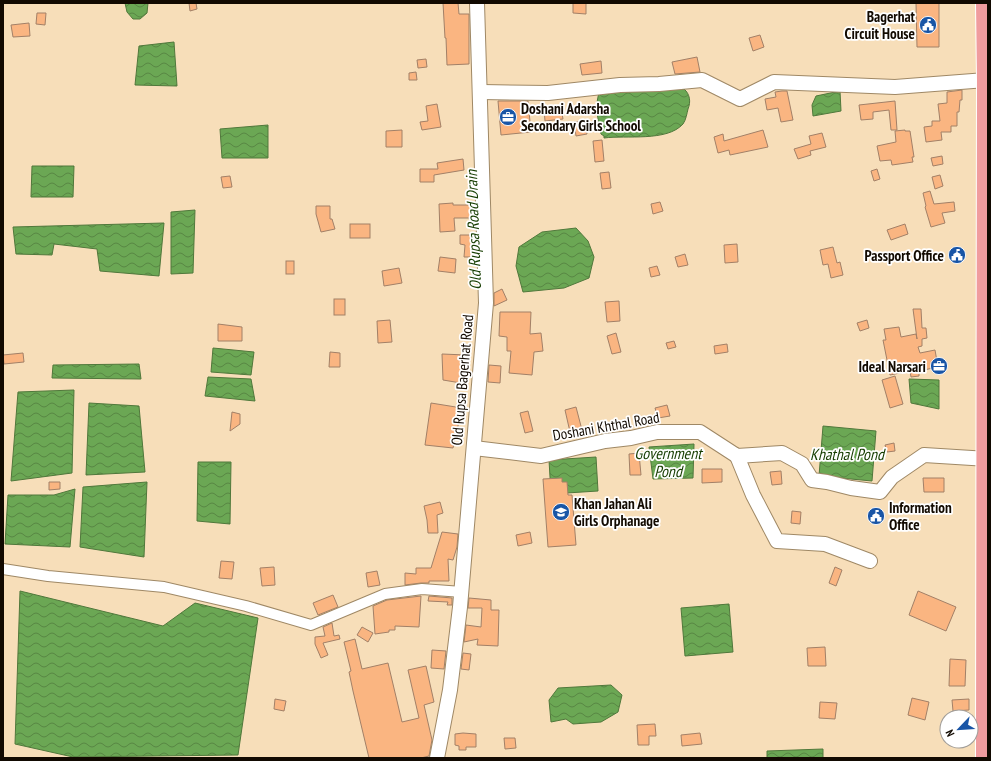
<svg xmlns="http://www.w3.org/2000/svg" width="991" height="761" font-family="'PT Sans Narrow',sans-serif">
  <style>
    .water { fill: url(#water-waves); stroke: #50783b }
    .building { fill: #fab581; stroke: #a28067 }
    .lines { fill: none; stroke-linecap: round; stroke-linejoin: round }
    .street-casing { stroke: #9f8865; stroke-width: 12 }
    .secondary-casing { stroke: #9f8865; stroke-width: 16 }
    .highway-casing { stroke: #fff; stroke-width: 20 }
    .street { stroke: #fff; stroke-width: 10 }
    .secondary { stroke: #fff; stroke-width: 14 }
    .highway { stroke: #f09c9e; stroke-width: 18 }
    .labels { text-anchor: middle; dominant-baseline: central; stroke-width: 3.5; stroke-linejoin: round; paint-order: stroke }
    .poi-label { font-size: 15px; font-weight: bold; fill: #120a01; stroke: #fff; text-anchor: end }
    .street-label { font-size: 15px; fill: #120a01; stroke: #fff }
    .water-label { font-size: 16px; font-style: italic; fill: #163d01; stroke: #fff }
  </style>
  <defs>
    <pattern id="water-waves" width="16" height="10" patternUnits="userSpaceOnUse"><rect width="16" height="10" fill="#6ba754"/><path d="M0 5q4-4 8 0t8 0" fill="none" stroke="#578643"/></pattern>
  </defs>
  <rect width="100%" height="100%" fill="#f7deb9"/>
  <!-- water -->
  <g class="water">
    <polygon points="125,3 148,3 147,13 140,19 133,19 127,12"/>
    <polygon points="174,42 177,86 135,85 139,46"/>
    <path d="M684,89C690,94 691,102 688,109C687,113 686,120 683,124C667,142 626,135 604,138V136L601,134C598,120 594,104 600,91Z"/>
    <polygon points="840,91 841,111 813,116 812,105 816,96"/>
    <polygon points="268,125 268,158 222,158 220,129"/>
    <polygon points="32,166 74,166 73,197 31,197"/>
    <polygon points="195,210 193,273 171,274 171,212"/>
    <polygon points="164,223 159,276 100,271 97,249 54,244 52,255 16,254 13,227"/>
    <polygon points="576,228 588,241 594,257 589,278 564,288 523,292 516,266 519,247 542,232"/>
    <polygon points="213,348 254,352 251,375 211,372"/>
    <polygon points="139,364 141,379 52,378 53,365"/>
    <polygon points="208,377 251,379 255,401 205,396"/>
    <polygon points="909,379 939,380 939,409 911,403"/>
    <polygon points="74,390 72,473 11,481 18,392"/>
    <polygon points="89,403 139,406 145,472 86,475"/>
    <polygon points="823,426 876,431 872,481 819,476"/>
    <polygon points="694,444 693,478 653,479 649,447"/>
    <polygon points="596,457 598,491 551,494 549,460"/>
    <polygon points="198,462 231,462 230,524 197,521"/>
    <polygon points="147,482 144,557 80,547 83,487"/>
    <polygon points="75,489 70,547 5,544 8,495 54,495"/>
    <polygon points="20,591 163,626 195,603 258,618 238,755 73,757 15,744"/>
    <polygon points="729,604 733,652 685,656 681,608"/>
    <polygon points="611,685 622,695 618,712 601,722 573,724 566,719 551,722 549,700 558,688"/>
    <polygon points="823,749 823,758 767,758 767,751"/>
  </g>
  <!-- building -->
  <g class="building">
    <polygon points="189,3 196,3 197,9 190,11"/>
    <polygon points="443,3 458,3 459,14 469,14 469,64 447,65 446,38 445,38"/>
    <polygon points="573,3 586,3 586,14 573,13"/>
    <polygon points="916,3 939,3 939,47 917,47"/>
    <polygon points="37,13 46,13 45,25 36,24"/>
    <polygon points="29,23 30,36 13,37 11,25"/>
    <polygon points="760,35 764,47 753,51 749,38"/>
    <polygon points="697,57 700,72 675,74 672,62"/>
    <polygon points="426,59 427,67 418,68 417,60"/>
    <polygon points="601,61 602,73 582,75 580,64"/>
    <polygon points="416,72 417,80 409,80 409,73"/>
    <polygon points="962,90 962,100 960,100 959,112 957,112 957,126 951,126 951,132 941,132 942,140 926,142 924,127 932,126 932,121 940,121 938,104 947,103 947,92"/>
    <polygon points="782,91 787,91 793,120 781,122 778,108 767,110 765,99 776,97 775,92"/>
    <polygon points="498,101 528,101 531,132 501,135"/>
    <polygon points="895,101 897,130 891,130 889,110 873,112 873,119 861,120 859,105"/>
    <polygon points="437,104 441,127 422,130 420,122 428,121 426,106"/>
    <polygon points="561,108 563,119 545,121 544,110"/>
    <polygon points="585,121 587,134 576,136 574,122"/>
    <polygon points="402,130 402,147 386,147 386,131"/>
    <polygon points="763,130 768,147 730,155 729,150 718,153 714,137 723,134 724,141"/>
    <polygon points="905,130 905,131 910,131 914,157 912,157 913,162 892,165 891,160 880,161 877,146 896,142 895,131"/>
    <polygon points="822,133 826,147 810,151 811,155 798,159 794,149 811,144 809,136"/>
    <polygon points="602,140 604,161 595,162 593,141"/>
    <polygon points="942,156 943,164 933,166 931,158"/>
    <polygon points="463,159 464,170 434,175 434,182 420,182 420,169 438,169 437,163"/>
    <polygon points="877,169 880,179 874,181 871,171"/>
    <polygon points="609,172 611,188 602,189 600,173"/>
    <polygon points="940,175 943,186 935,189 932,177"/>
    <polygon points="230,176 232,187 223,188 221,177"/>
    <polygon points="930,191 934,204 954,202 955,211 942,213 945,223 931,227 925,207 926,206 923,193"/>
    <polygon points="660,202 663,211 653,214 651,204"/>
    <polygon points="453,203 453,205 474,205 474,218 454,218 455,231 440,232 439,204"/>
    <polygon points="316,206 330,206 330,219 332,219 335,229 321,232 316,214"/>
    <rect x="350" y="224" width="20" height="14"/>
    <polygon points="905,224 908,234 891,240 887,230"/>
    <polygon points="460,235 475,235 476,257 464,257 465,245 460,244"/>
    <polygon points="737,244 738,262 725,263 724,245"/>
    <polygon points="833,247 837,263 840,262 843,275 831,278 828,264 823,265 820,250"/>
    <polygon points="685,254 688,265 678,267 675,257"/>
    <polygon points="440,257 456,259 455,273 438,271"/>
    <rect x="286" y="261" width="8" height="13"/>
    <polygon points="657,266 660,275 651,277 649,268"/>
    <polygon points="399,268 402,283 384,286 382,271"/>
    <polygon points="502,289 507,300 494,306 494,293"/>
    <rect x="334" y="299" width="11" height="16"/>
    <polygon points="619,301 620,321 607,322 605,302"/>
    <polygon points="913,309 921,309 922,328 926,328 927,338 922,339 922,346 918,347 920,353 935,350 938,367 919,371 919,376 911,377 910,371 890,375 883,340 886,340 884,329 899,327 901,337 916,334 917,339"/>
    <polygon points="500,312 531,312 530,334 541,333 543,351 534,352 532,375 509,373 511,351 507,351 507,337 499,336"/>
    <polygon points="390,320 392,342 378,343 377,321"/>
    <polygon points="867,320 869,328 860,331 857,323"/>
    <polygon points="218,324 242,327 242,341 218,341"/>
    <polygon points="616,333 621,352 612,354 607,336"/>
    <polygon points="674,341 676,347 668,349 666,343"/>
    <polygon points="727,344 728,352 715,354 714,346"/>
    <polygon points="330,352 340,353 340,367 329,367"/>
    <polygon points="23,353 24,362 4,364 3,355"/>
    <polygon points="442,354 466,355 461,383 443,380"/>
    <polygon points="489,365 501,366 500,383 488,382"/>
    <polygon points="895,376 903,404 890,408 882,380"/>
    <polygon points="431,403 462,408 453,448 425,445"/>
    <polygon points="667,405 670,416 658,418 655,408"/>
    <polygon points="576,407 582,430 570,432 565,410"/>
    <polygon points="528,411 533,431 525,433 520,413"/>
    <polygon points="232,412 240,414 240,424 230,431"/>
    <polygon points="894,443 895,451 887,452 885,445"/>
    <polygon points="639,453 641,475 630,475 629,454"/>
    <polygon points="702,469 722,469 722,482 702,483"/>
    <polygon points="781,471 782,484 772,485 770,472"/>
    <polygon points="562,478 562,482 567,482 568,495 572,495 576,545 548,547 543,479"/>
    <polygon points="923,478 944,478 944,492 924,492"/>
    <polygon points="49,482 60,482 60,489 49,490"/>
    <polygon points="440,502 443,513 437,515 438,533 428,533 427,520 424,506"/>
    <polygon points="792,511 801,512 800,524 791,523"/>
    <polygon points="442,532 458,534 457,547 453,560 448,559 449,581 429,581 429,583 421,583 405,585 405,573 416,574 416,568 431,568"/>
    <polygon points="530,532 532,543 518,546 516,535"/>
    <polygon points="221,561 234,562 232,579 219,578"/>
    <polygon points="274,567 275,585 262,586 260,568"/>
    <polygon points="835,567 842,570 836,586 829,583"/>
    <polygon points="377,571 380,585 368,587 366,573"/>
    <polygon points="918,591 956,607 946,631 909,615"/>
    <polygon points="333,595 338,607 318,615 313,603"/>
    <polygon points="421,596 419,627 395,626 395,630 389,630 389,632 375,634 373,606 387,600"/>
    <polygon points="429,596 452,598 452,605 447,605 448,602 428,601"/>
    <polygon points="469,598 491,600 491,610 499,610 498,646 477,645 478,639 464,642 466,625 481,627 482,608 468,608"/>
    <polygon points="332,623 334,636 339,635 340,639 323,643 328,655 321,658 315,644 315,637 325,636 323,627"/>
    <polygon points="362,627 373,633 368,642 357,635"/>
    <polygon points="355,639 362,669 388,663 402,722 419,718 408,670 426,666 434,702 424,705 432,740 429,756 421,758 369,758 353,691 349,672 351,671 344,642"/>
    <polygon points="825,647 826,666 808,666 807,648"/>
    <polygon points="432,650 446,651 444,669 431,668"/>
    <polygon points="463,653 471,654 469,670 461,669"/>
    <polygon points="950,659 966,660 965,686 949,686"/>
    <polygon points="912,698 929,702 925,720 908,715"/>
    <polygon points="275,699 286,701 284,711 274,709"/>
    <polygon points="969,699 969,710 953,711 952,700"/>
    <polygon points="820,702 837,703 835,719 819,718"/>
    <polygon points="655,724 656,736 649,736 649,745 638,745 637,725"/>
    <polygon points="463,733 476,734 476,747 466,747 466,750 459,750 459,746 455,745 455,734"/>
    <polygon points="700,733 702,744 682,746 681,735"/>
    <polygon points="504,738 515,738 516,748 505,749"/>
  </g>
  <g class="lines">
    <defs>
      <polyline id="street" points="3,569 48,576 164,587 246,606 311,625 385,594 422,589 462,592"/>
      <g id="secondary">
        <polyline points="482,92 548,93 620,85 659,84 702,80 740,99 774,82 895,87 986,80"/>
        <polyline points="474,448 541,456 605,441 631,438 657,432 700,432 737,456 782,453 802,464 812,480 827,482 851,488 880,492 892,477 924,455 988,459"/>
        <polyline points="737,456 753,495 777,541 825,544 870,561"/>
        <polyline points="437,758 450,690 460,607 486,303 477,3"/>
      </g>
      <polyline id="highway" points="985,3 986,80 985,758"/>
    </defs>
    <!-- street casing -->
    <use href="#street" class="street-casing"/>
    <!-- secondary casing -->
    <use href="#secondary" class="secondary-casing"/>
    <!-- highway casing -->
    <use href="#highway" class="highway-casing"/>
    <!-- street -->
    <use href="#street" class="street"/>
    <!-- secondary -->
    <use href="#secondary" class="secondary"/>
    <!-- highway -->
    <use href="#highway" class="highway"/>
  </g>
  <!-- icons -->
  <defs>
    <symbol id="civic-disc" viewBox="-11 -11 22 22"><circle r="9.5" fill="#1955a6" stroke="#fff"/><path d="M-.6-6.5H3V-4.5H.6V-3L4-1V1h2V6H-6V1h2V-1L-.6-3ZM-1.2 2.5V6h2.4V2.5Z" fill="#fff"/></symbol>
    <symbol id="office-disc" viewBox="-11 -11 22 22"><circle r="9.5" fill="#1955a6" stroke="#fff"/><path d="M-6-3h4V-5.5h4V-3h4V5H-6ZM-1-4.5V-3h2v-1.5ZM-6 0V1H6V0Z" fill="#fff"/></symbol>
    <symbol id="school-disc" viewBox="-11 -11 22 22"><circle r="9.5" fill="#1955a6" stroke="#fff"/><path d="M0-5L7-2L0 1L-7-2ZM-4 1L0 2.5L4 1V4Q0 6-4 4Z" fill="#fff"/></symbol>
  </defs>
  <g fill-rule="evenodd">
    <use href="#civic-disc" x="918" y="15" width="20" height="20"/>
    <use href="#office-disc" x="498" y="107" width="20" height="20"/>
    <use href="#civic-disc" x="947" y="245" width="20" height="20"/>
    <use href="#office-disc" x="929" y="356" width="20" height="20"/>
    <use href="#school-disc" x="551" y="502" width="20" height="20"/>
    <use href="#civic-disc" x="866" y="506" width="20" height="20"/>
  </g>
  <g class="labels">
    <!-- poi labels -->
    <g class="poi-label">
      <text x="915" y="16">Bagerhat<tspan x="915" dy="17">Circuit House</tspan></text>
      <text x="521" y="108" text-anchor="start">Doshani Adarsha<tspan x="521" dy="17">Secondary Girls School</tspan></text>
      <text x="944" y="255">Passport Office</text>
      <text x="926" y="366">Ideal Narsari</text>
      <text x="574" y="503" text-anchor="start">Khan Jahan Ali<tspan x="574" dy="17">Girls Orphanage</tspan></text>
      <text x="889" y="507" text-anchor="start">Information<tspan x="889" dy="17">Office</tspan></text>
    </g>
    <!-- street labels -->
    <g class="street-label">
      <text transform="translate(462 380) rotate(-85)">Old Rupsa Bagerhat Road</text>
      <text transform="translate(606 426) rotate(-10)">Doshani Khthal Road</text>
    </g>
    <!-- water labels -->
    <g class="water-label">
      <text transform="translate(473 230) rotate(-92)">Old Rupsa Road Drain</text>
      <text x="668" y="453">Government<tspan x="668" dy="18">Pond</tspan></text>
      <text x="847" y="454">Khathal Pond</text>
    </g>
  </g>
  <!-- border -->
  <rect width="991" height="761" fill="none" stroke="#120a01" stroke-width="8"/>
  <!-- north arrow -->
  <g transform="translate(959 729) rotate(245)"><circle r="19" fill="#ffffff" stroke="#a09d99"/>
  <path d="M0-3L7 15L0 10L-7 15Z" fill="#1955a6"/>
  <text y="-6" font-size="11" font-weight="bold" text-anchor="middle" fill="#120a01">N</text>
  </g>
</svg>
